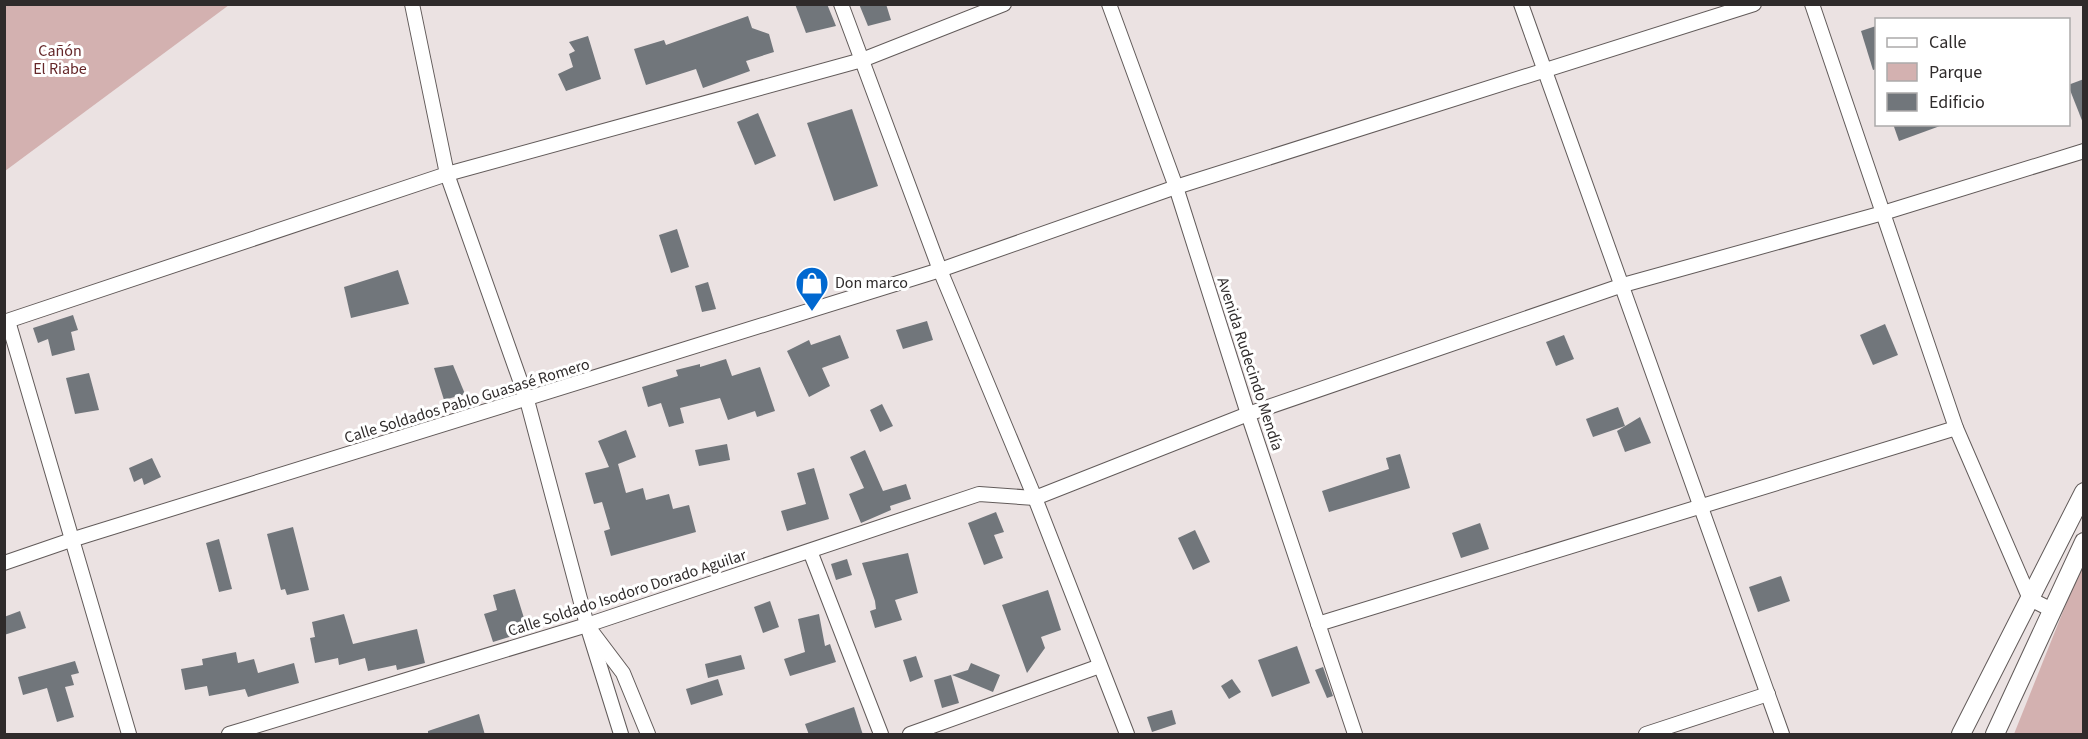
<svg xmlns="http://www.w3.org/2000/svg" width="2088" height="739" font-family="'Source Sans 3',sans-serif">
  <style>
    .green { fill: #d3b1b0 }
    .building { fill: #71767b }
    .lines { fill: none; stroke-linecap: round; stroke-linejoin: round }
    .street-casing { stroke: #625b5a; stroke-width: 16 }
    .secondary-casing { stroke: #625b5a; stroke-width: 20 }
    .street { stroke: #fff; stroke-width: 14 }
    .secondary { stroke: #fff; stroke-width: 18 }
    .labels { text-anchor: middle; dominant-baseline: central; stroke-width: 6; stroke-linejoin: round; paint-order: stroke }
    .park-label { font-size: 16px; fill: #652729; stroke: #fff }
    .poi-label { font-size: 16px; fill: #2f2b2b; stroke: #fff; text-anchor: start }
    .street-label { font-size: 16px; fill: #2f2b2b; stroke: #fff }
  </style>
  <rect width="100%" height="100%" fill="#ebe2e2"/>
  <!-- green -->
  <g class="green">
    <polygon points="5,4 229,4 229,5 5,171"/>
    <polygon points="2083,567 2083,734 2014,734 2076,579"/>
  </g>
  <!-- building -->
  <g class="building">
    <polygon points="795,4 827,4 836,26 806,33"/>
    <polygon points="859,4 886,4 891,20 868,26"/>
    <polygon points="748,16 752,28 769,34 774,52 746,61 750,71 703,88 696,69 646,85 634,49 664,40 666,45"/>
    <polygon points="1876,26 1876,69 1873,70 1861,31"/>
    <polygon points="588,36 601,79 566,91 558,74 573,67 569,54 575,51 569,42"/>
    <polygon points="2084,79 2084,123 2083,123 2068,85"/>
    <polygon points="852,109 878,186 834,201 807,123"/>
    <polygon points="758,113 776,156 755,165 737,122"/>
    <polygon points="1893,124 1940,124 1940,126 1899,141"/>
    <polygon points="677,229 689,267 671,273 659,235"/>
    <polygon points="398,270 409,304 351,318 344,287"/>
    <polygon points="708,282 716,309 702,312 695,286"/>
    <polygon points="73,315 78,330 71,332 75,350 52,356 48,339 38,343 33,328"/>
    <polygon points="927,321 933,340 903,349 896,330"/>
    <polygon points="1885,324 1898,355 1873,365 1860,335"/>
    <polygon points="840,335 849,358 822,368 830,386 809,397 787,351 809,340 811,345"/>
    <polygon points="1564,335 1574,359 1556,366 1546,342"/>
    <polygon points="726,359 732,376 760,367 775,411 757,417 755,411 728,420 720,398 680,408 684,423 669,427 661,403 648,407 642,387 678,376 676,370 700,364 700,367"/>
    <polygon points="453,365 465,394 444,400 434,368"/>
    <polygon points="89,373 99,410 75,414 66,378"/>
    <polygon points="882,404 893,426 880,432 870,410"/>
    <polygon points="1618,407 1625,426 1593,437 1586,419"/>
    <polygon points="1640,417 1651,443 1625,452 1617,431"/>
    <polygon points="626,430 636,457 618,464 626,493 643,488 646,500 669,494 673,509 689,505 696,532 611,556 604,531 610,529 602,502 594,504 585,473 609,467 598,441"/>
    <polygon points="727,444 730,460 699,466 695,450"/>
    <polygon points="865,450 883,491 906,484 911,499 890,506 891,510 861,523 849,494 864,488 850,457"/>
    <polygon points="1400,454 1410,488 1329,512 1322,491 1389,469 1386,458"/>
    <polygon points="152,458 161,477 144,485 142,478 134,482 129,468"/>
    <polygon points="814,468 829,519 787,531 781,511 806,504 797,473"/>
    <polygon points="996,512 1004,532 994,535 1003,558 984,565 968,523"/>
    <polygon points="1480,523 1489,549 1461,558 1452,533"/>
    <polygon points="293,527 309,590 287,595 285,589 281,590 267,534"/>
    <polygon points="1195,530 1210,562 1193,570 1178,538"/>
    <polygon points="219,539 232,589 219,592 206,543"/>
    <polygon points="908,553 918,593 895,600 902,620 875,628 870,611 876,609 875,601 862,563"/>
    <polygon points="847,559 852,575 836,580 831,564"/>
    <polygon points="1781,576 1790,601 1758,612 1749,587"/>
    <polygon points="515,589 528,631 493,642 484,614 497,610 493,595"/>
    <polygon points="1048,590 1061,630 1041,637 1045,648 1027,673 1002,605"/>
    <polygon points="770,601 779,627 763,633 754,607"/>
    <polygon points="20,611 26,628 4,635 4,617"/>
    <polygon points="344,614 353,644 417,629 425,663 397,670 396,665 368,671 365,658 339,665 338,658 315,663 310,638 315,637 312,622"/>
    <polygon points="819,614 825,646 830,644 836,662 790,676 784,659 805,652 798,619"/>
    <polygon points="1297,646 1310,683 1272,697 1258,660"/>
    <polygon points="236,652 238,663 254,659 258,673 294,663 299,683 248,697 245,689 209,696 207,686 185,690 181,669 203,665 202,659"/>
    <polygon points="741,655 745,669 708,678 705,664"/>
    <polygon points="916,656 923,677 910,682 903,660"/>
    <polygon points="75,661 79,673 71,675 74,685 65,687 74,717 57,722 47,688 23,695 18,677"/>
    <polygon points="971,663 1000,675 993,692 952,675 968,670"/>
    <polygon points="1323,667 1333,696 1327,698 1315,670"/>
    <polygon points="951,675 959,703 942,708 934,680"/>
    <polygon points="718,679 723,695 691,705 686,689"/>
    <polygon points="1232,679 1241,692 1229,699 1221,686"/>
    <polygon points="854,707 863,735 809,735 805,724"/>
    <polygon points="1172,710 1176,724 1152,732 1147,717"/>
    <polygon points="479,714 485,735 428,735 428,731"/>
  </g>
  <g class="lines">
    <defs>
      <g id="street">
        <polyline points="412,4 447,174 527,400 587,625 621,734"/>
        <polyline points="841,4 940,270 1035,498 1127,734"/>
        <polyline points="1109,4 1176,187 1248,414 1355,734"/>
        <polyline points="1521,4 1782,734"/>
        <polyline points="1812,4 1956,428 2030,599 2052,610"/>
        <polyline points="8,321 129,734"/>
        <polyline points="4,322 447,174 862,60 1004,4"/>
        <polyline points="810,551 881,734"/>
        <polyline points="4,563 71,540 940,270 1176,187 1754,4"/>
        <polyline points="1318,624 1956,428"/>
        <polyline points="592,632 623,673 648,734"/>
        <polyline points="229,734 587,625 979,494 1035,498 1248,414 1623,285 1883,213 2084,151"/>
        <polyline points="910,734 1100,666"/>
        <polyline points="1646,734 1768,694"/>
      </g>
      <g id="secondary">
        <polyline points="1961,734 2084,492"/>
        <polyline points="1995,734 2084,542"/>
      </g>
    </defs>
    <!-- street casing -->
    <use href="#street" class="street-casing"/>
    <!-- secondary casing -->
    <use href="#secondary" class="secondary-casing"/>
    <!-- street -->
    <use href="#street" class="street"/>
    <!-- secondary -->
    <use href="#secondary" class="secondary"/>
  </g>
  <!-- icons -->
  <defs>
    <symbol id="shop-pin" viewBox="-11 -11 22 30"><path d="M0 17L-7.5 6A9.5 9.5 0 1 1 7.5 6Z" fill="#0068d0" stroke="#fff"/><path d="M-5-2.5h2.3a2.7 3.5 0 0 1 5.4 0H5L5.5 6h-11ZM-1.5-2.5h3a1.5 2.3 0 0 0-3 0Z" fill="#fff"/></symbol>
  </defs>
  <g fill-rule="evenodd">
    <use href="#shop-pin" x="793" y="264" width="38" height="52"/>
  </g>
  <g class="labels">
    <!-- park labels -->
    <g class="park-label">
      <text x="60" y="51">Cañón<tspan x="60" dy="18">El Riabe</tspan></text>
    </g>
    <!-- poi labels -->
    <g class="poi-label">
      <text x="835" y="283">Don marco</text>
    </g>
    <!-- street labels -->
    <g class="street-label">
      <text transform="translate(1250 364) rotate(72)">Avenida Rudecindo Mendía</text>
      <text transform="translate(467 401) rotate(-17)">Calle Soldados Pablo Guasasé Romero</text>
      <text transform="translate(627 593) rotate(-18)">Calle Soldado Isodoro Dorado Aguilar</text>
    </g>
  </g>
  <!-- border -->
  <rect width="2088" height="739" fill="none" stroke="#2f2b2b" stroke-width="12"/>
  <!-- legend -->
  <rect x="1875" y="18" width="195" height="108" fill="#ffffff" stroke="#acaaaa" stroke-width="1.5"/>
  <rect x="1887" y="38" width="30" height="9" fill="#ffffff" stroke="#acaaaa" stroke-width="1.5"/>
  <text x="1929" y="48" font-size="18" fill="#2f2b2b">Calle</text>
  <rect x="1887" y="63" width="30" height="18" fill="#d3b1b0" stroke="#acaaaa" stroke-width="1.5"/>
  <text x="1929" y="78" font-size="18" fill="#2f2b2b">Parque</text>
  <rect x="1887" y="93" width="30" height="18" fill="#71767b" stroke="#acaaaa" stroke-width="1.5"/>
  <text x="1929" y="108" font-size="18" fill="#2f2b2b">Edificio</text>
</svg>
